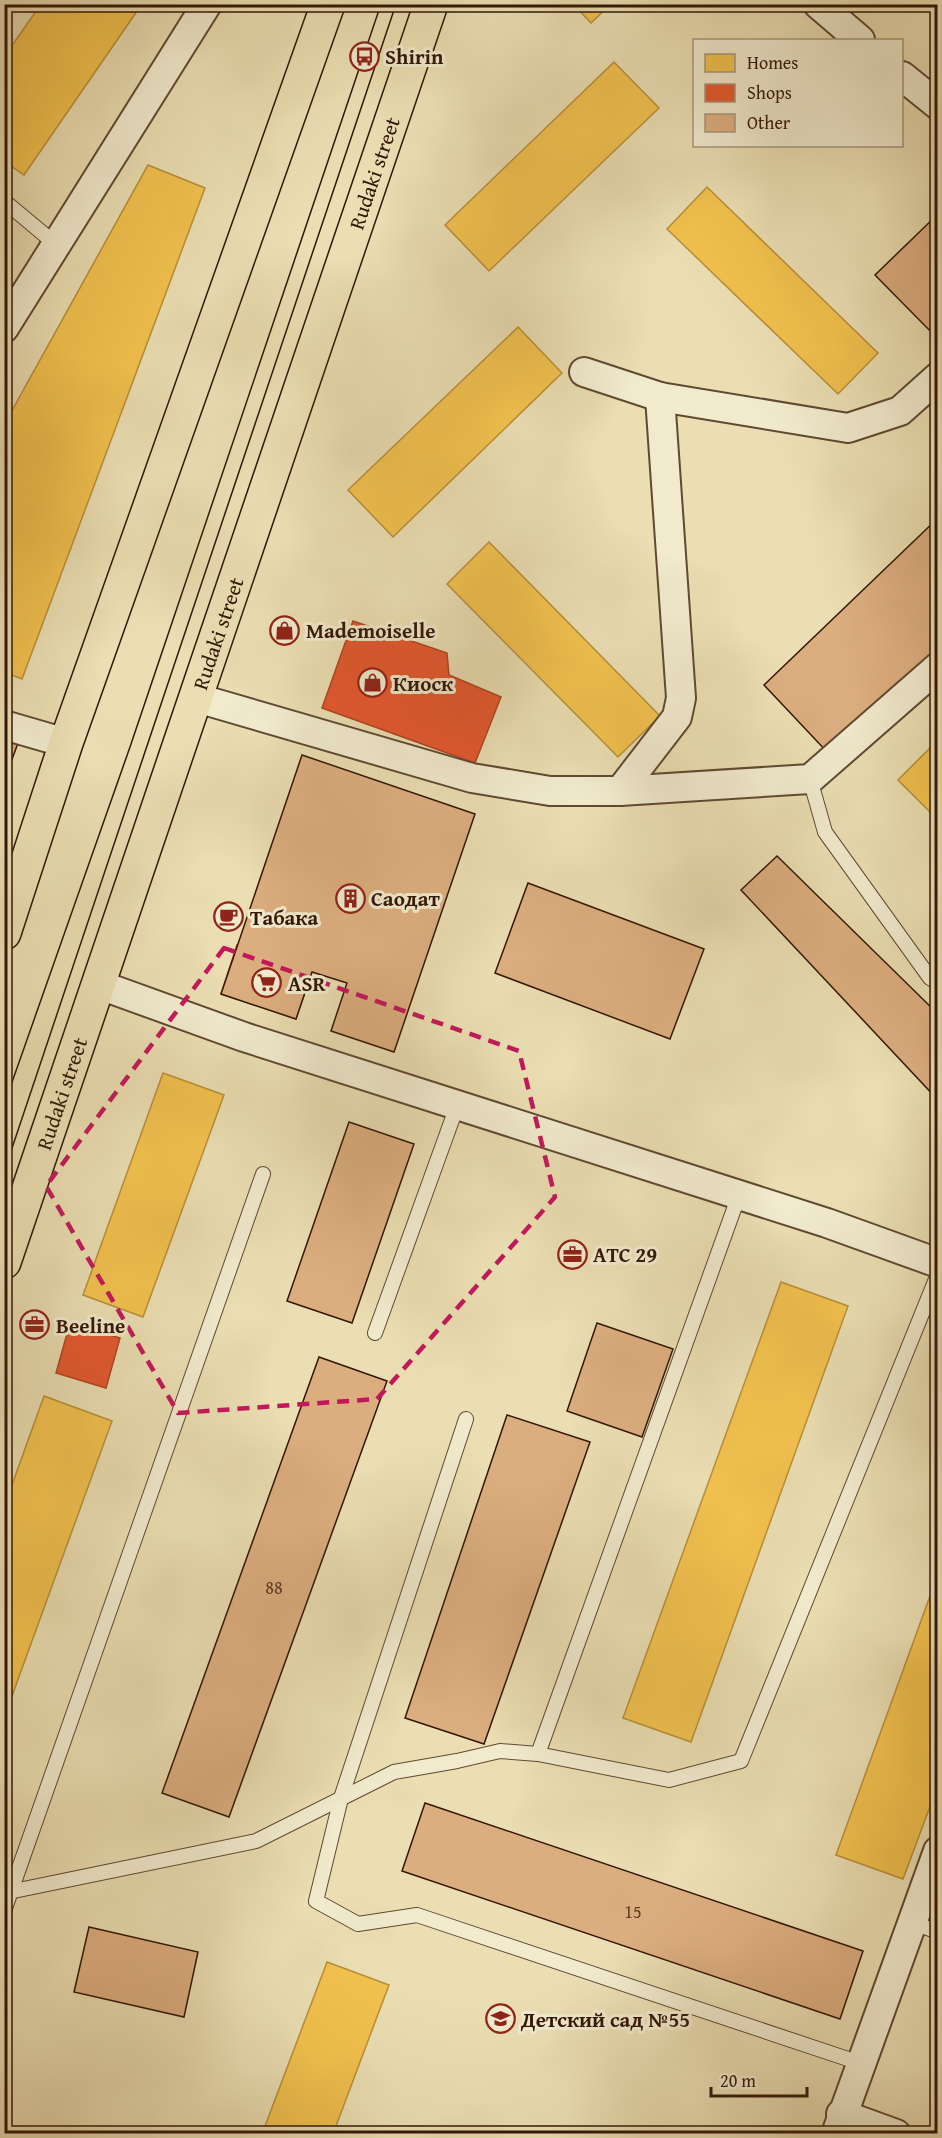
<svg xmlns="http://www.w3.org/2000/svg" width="942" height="2138" font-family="'Gentium Book Plus',serif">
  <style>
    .homes { fill: #f2c14e; stroke: #b88e39; stroke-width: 1.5 }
    .shops { fill: #e4572e; stroke: #af4422; stroke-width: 1.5 }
    .building { fill: #dcad7f; stroke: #321707; stroke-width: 1.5 }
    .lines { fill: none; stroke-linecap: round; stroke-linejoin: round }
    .service-casing { stroke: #604932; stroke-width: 16 }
    .minor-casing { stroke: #604932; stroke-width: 32 }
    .primary-casing { stroke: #321707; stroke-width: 36 }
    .service { stroke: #f1eacd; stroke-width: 14 }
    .minor { stroke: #f1eacd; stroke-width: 28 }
    .primary { stroke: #eadeb2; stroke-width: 33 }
    .tram { stroke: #321707; stroke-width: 1.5 }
    .marked { fill: none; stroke: #c2185b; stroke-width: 4.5; stroke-dasharray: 12 8; stroke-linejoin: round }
    .labels { text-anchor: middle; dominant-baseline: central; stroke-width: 6; stroke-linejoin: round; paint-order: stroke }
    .number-label { font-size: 18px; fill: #5c3c25 }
    .poi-label { font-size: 21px; font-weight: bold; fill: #321707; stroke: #f1eacd; text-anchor: start }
    .street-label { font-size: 21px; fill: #321707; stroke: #f1eacd }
  </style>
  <rect width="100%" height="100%" fill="#eadeb2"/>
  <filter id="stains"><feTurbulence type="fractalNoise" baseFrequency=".00333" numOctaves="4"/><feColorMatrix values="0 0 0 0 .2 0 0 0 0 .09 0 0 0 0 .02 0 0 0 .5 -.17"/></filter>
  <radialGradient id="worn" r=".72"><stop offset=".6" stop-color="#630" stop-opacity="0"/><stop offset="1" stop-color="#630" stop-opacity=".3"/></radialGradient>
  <!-- homes -->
  <g class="homes">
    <polygon points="41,4 142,4 24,175 4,161 4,57"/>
    <polygon points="573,4 611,4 591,23"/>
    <polygon points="614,62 659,108 489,271 445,225"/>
    <polygon points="148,165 205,188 22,679 4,672 4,425"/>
    <polygon points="707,187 878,353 838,394 667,229"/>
    <polygon points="518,327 562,373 393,537 348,490"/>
    <polygon points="489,542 660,716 618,757 447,584"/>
    <polygon points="938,740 938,820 898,780"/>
    <polygon points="163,1073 224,1095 143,1317 83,1295"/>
    <polygon points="781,1282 848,1306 691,1742 623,1718"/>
    <polygon points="44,1396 112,1421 4,1718 4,1507"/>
    <polygon points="938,1574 938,1785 903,1879 836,1855"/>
    <polygon points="327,1962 389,1985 333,2134 262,2134"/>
  </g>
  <!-- shops -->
  <g class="shops">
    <polygon points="353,621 447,653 449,675 501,697 475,763 322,708"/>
    <polygon points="237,945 312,972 296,1019 221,994"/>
    <polygon points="70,1323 120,1338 106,1388 56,1373"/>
  </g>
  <!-- building -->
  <g class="building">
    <polygon points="938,214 938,339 875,275"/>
    <polygon points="938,518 938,649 829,754 764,685"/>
    <polygon points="4,739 18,743 4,781"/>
    <polygon points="302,755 475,814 394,1052 331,1031 347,983 312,972 296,1019 221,994"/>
    <polygon points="777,856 938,1014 938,1100 741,890"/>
    <polygon points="528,883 704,949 670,1039 495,973"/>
    <polygon points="349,1122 414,1144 352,1323 287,1301"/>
    <polygon points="597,1323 673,1349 642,1437 567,1411"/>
    <polygon points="319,1357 387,1381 229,1817 162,1793"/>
    <polygon points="507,1415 590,1442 484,1744 405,1718"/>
    <polygon points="425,1803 863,1951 840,2019 402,1871"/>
    <polygon points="89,1927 198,1952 184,2017 74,1992"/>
  </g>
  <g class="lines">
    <defs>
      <g id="service">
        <polyline points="4,201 58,246"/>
        <polyline points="810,779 825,832 930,978 938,983"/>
        <polyline points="375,1333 457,1106"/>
        <polyline points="466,1419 341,1798 316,1901 358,1924 417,1915 860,2063"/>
        <polyline points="538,1754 739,1195"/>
        <polyline points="4,1893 256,1841 394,1772 457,1761 500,1751 538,1754 669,1780 741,1761 938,1274"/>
        <polyline points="4,1911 263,1174"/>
        <polyline points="911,1922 938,1932"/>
      </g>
      <g id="minor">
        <polyline points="818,4 860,40"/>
        <polyline points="902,76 938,105"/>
        <polyline points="4,328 207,4"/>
        <polyline points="584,372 660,397 848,428 900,411 938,377"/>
        <polyline points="197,698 472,778 550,791 620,791 810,779 938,667"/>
        <polyline points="4,725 66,743"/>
        <polyline points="620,791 677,717 681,698 660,397"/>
        <polyline points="100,985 244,1037 827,1223 938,1263"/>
        <polyline points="841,2114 896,2134"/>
        <polyline points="836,2134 938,1851"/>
      </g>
      <g id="primary">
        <polyline points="4,933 66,743 328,4"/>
        <path id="s1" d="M4,1262L431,4"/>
      </g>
    </defs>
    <!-- service casing -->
    <use href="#service" class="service-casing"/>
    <!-- minor casing -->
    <use href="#minor" class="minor-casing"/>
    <!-- primary casing -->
    <use href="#primary" class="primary-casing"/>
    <!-- service -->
    <use href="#service" class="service"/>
    <!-- minor -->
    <use href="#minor" class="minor"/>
    <!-- primary -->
    <use href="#primary" class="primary"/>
    <!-- tram -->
    <g class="tram">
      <polyline points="4,1105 130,747 381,4"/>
      <polyline points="4,1172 396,4"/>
    </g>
  </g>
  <!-- marked area -->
  <path class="marked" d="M224,948L519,1051L555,1197L377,1399L178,1413L46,1186Z"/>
  <!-- icons -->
  <defs>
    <symbol id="bus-ring" viewBox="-11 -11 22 22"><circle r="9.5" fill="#f1eacd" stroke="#8f2418" stroke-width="1.5"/><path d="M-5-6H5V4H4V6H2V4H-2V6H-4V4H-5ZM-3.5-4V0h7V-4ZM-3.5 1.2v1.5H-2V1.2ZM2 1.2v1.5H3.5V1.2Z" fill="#8f2418"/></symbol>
    <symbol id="shop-ring" viewBox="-11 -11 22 22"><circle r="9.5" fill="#f1eacd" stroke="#8f2418" stroke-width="1.5"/><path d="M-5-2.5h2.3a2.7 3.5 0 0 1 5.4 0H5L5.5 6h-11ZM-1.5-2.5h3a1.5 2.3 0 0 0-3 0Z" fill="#8f2418"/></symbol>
    <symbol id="building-ring" viewBox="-11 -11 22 22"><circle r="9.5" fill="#f1eacd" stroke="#8f2418" stroke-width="1.5"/><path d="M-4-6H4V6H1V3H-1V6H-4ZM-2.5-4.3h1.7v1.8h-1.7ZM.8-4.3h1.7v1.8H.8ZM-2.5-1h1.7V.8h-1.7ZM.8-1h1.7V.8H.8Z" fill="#8f2418"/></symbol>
    <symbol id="cafe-ring" viewBox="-11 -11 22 22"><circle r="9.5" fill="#f1eacd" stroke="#8f2418" stroke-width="1.5"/><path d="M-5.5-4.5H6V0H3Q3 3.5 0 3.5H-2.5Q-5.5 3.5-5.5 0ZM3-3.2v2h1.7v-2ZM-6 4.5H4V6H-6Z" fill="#8f2418"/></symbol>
    <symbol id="supermarket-ring" viewBox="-11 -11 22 22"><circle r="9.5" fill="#f1eacd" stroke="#8f2418" stroke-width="1.5"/><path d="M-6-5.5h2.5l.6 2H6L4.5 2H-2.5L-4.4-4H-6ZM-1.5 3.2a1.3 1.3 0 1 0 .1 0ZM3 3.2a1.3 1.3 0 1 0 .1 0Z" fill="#8f2418"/></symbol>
    <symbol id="office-ring" viewBox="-11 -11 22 22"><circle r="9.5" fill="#f1eacd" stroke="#8f2418" stroke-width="1.5"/><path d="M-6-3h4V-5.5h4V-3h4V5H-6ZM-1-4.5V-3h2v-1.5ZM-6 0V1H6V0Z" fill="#8f2418"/></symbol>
    <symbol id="school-ring" viewBox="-11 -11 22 22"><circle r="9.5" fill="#f1eacd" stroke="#8f2418" stroke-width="1.5"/><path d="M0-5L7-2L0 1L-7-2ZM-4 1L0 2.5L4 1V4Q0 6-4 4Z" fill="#8f2418"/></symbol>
  </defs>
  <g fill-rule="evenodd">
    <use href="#bus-ring" x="348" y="40" width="33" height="33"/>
    <use href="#shop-ring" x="268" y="614" width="33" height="33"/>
    <use href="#shop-ring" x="356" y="666" width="33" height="33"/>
    <use href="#building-ring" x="334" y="882" width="33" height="33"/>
    <use href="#cafe-ring" x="212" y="900" width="33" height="33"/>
    <use href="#supermarket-ring" x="250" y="966" width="33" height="33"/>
    <use href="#office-ring" x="556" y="1238" width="33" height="33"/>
    <use href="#office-ring" x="18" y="1308" width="33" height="33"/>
    <use href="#school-ring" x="484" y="2002" width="33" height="33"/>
  </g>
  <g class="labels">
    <!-- number labels -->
    <g class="number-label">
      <text x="274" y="1587">88</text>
      <text x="633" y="1911">15</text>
    </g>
    <!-- poi labels -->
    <g class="poi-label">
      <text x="385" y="56">Shirin</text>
      <text x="306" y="630">Mademoiselle</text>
      <text x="393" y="683">Киоск</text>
      <text x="371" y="898">Саодат</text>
      <text x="250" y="917">Табака</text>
      <text x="288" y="983">ASR</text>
      <text x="593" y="1254">АТС 29</text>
      <text x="56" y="1325">Beeline</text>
      <text x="521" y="2019">Детский сад №55</text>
    </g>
    <!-- street labels -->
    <g class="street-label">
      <text stroke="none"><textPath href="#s1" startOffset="1150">Rudaki street</textPath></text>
      <text stroke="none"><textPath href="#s1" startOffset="664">Rudaki street</textPath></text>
      <text stroke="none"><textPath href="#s1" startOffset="178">Rudaki street</textPath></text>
    </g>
  </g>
  <!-- margin -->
  <rect width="942" height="2138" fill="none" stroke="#eadeb2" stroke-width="24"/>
  <rect x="6" y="6" width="930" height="2126" fill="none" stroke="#321707" stroke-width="3"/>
  <rect x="12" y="12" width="918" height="2114" fill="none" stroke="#321707" stroke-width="1.5"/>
  <!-- legend -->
  <rect x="693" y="39" width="210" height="108" fill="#f1eacd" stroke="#a5967e" stroke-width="1.5"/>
  <rect x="705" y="54" width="30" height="18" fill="#f2c14e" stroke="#a5967e" stroke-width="1.5"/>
  <text x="747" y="69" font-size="18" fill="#321707">Homes</text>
  <rect x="705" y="84" width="30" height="18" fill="#e4572e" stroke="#a5967e" stroke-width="1.5"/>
  <text x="747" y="99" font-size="18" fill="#321707">Shops</text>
  <rect x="705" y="114" width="30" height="18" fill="#dcad7f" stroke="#a5967e" stroke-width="1.5"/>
  <text x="747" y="129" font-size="18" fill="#321707">Other</text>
  <!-- scale -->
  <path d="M711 2087v9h96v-9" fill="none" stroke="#321707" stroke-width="3"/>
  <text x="720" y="2087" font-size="18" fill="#321707" stroke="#f1eacd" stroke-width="4.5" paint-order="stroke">20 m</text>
  <rect width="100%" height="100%" filter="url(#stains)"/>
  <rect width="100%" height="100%" fill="url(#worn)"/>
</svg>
